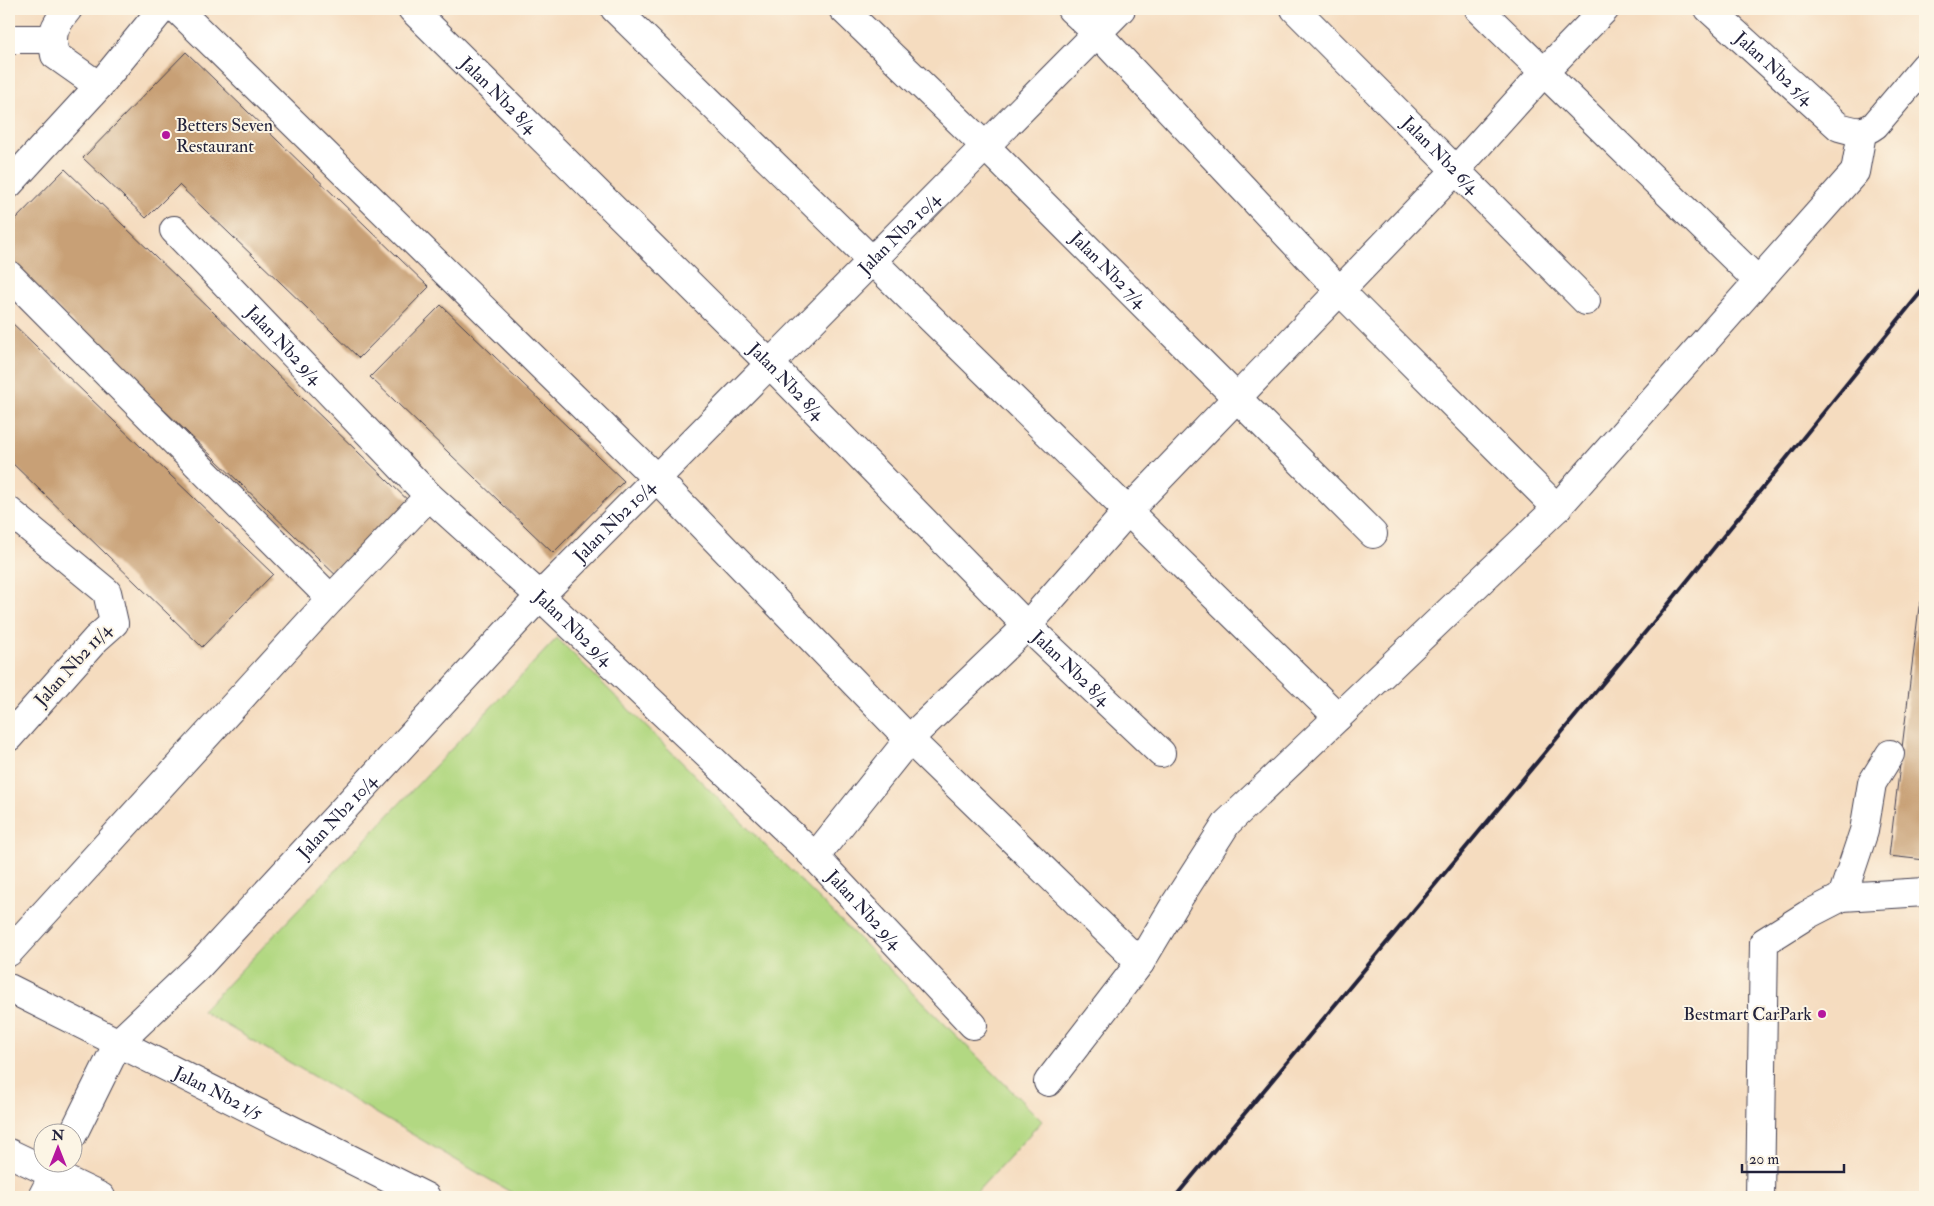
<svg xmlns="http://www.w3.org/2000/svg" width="1934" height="1206" font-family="'IM FELL Double Pica',serif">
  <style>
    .green { fill: #b2d882; stroke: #6a7d5e }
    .building { fill: #c8a076 }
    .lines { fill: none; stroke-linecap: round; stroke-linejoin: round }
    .minor-casing { stroke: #423e4f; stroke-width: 30 }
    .minor { stroke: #fff; stroke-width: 28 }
    .rail { stroke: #22223b; stroke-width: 4 }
    .poi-dot { fill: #b5179e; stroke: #fcf5e5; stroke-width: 2 }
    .labels { text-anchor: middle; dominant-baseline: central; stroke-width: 4; stroke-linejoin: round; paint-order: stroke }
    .street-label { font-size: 18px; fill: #22223b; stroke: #fcf5e5 }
    .poi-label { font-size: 18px; fill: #22223b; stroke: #fcf5e5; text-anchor: start }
  </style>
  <rect width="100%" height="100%" fill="#fcf5e5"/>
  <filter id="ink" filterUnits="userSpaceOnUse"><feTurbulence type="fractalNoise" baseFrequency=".02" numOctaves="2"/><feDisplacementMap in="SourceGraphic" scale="10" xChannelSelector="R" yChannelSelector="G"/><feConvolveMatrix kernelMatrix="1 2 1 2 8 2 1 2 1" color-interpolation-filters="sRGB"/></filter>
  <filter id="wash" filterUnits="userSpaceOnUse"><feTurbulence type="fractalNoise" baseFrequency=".0096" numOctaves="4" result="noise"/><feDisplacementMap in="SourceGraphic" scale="20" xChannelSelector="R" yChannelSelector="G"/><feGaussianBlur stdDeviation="1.12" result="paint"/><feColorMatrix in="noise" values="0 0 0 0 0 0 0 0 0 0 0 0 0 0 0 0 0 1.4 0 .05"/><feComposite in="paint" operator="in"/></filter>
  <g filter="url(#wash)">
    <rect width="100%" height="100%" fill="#f5dcbf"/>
    <!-- green -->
    <polygon class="green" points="557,638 1042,1121 972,1197 519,1197 202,1011"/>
    <g id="blocks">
      <!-- building -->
      <g class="building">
        <polygon points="186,52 429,287 359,358 179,185 146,218 83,158"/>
        <polygon points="65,169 417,509 344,583 9,261 9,226"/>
        <polygon points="441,305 624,481 553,553 370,377"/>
        <polygon points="9,320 273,574 202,647 9,460"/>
        <polygon points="1925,592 1925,860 1889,856 1919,607"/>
      </g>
    </g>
  </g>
  <g filter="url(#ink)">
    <use href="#blocks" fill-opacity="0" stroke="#423e4f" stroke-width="1"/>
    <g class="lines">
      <defs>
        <g id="minor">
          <path d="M68,9C54,26 50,34 55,55L99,86"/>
          <polyline points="177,9 657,479 909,739 1140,963"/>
          <path id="s1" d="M412,9L770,364L1027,626L1161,753"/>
          <polyline points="615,9 1338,717"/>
          <path id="s2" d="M843,9L985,146L1373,534"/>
          <polyline points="1071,9 1097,33 1340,291 1557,508"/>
          <path id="s3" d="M1295,9L1586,301"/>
          <polyline points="1479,9 1757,280"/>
          <path id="s4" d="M1709,9L1839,127C1854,131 1862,135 1875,125L1925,66"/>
          <polyline points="9,39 51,39"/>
          <polyline points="9,184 99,86 162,9"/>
          <path id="s5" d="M174,230L429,496L540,596L815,857L973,1025"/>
          <polyline points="9,275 331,599"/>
          <polyline points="9,511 107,592 114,623 96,639 9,737"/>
          <polyline points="815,857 909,739 1027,626 1127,512 1455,171 1544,72 1605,9"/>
          <polyline points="1842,897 1864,831 1872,783 1890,754"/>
          <polyline points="9,952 331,599 429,496"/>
          <path id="s6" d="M9,988L426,1197"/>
          <polyline points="1048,1082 1140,963 1177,901 1227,823 1557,508 1855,172 1862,133"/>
          <path id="s7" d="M72,1136L118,1043L197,968L540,596L1121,9"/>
          <polyline points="9,1153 101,1197"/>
          <polyline points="42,1197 59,1164"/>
          <polyline points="1760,1197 1764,942 1807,915 1842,897 1925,892"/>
        </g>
      </defs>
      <!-- minor casing -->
      <use href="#minor" class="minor-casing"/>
      <!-- minor -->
      <use href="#minor" class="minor"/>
      <!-- rail -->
      <polyline class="rail" points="1175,1197 1662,612 1925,287"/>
    </g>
  </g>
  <!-- markers -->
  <g class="poi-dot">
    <circle cx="166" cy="135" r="5"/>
    <circle cx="1822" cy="1014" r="5"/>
  </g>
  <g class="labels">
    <!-- street labels -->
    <g class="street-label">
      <text stroke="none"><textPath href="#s4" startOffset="88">Jalan Nb2 5/4</textPath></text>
      <text stroke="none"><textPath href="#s1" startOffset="122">Jalan Nb2 8/4</textPath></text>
      <text stroke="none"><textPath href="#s3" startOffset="206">Jalan Nb2 6/4</textPath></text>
      <text stroke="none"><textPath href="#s7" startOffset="1229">Jalan Nb2 10/4</textPath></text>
      <text stroke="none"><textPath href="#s2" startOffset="372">Jalan Nb2 7/4</textPath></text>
      <text stroke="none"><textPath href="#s5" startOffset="159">Jalan Nb2 9/4</textPath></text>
      <text stroke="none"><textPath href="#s1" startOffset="528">Jalan Nb2 8/4</textPath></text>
      <text stroke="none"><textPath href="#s7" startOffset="824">Jalan Nb2 10/4</textPath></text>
      <text stroke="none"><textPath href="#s5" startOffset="564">Jalan Nb2 9/4</textPath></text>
      <text transform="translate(73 665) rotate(-48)">Jalan Nb2 11/4</text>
      <text stroke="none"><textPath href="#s1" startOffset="932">Jalan Nb2 8/4</textPath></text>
      <text stroke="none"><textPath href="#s7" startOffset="419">Jalan Nb2 10/4</textPath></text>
      <text stroke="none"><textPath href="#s5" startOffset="969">Jalan Nb2 9/4</textPath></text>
      <text stroke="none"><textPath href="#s6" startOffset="234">Jalan Nb2 1/5</textPath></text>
    </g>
    <!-- poi labels -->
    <g class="poi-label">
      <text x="176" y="125">Betters Seven<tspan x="176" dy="21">Restaurant</tspan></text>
      <text x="1812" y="1014" text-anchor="end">Bestmart CarPark</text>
    </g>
  </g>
  <!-- margin -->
  <rect width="1934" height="1206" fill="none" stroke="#fcf5e5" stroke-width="30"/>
  <!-- north arrow -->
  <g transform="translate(58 1148)"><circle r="24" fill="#fcf5e5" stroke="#a5a1a1"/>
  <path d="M0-4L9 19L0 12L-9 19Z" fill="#b5179e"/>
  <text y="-8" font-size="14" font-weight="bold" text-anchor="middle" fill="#22223b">N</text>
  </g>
  <!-- scale -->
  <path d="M1742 1164v8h102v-8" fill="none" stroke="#22223b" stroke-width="2.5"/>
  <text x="1749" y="1164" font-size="15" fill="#22223b" stroke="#fcf5e5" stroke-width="4" paint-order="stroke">20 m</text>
</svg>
